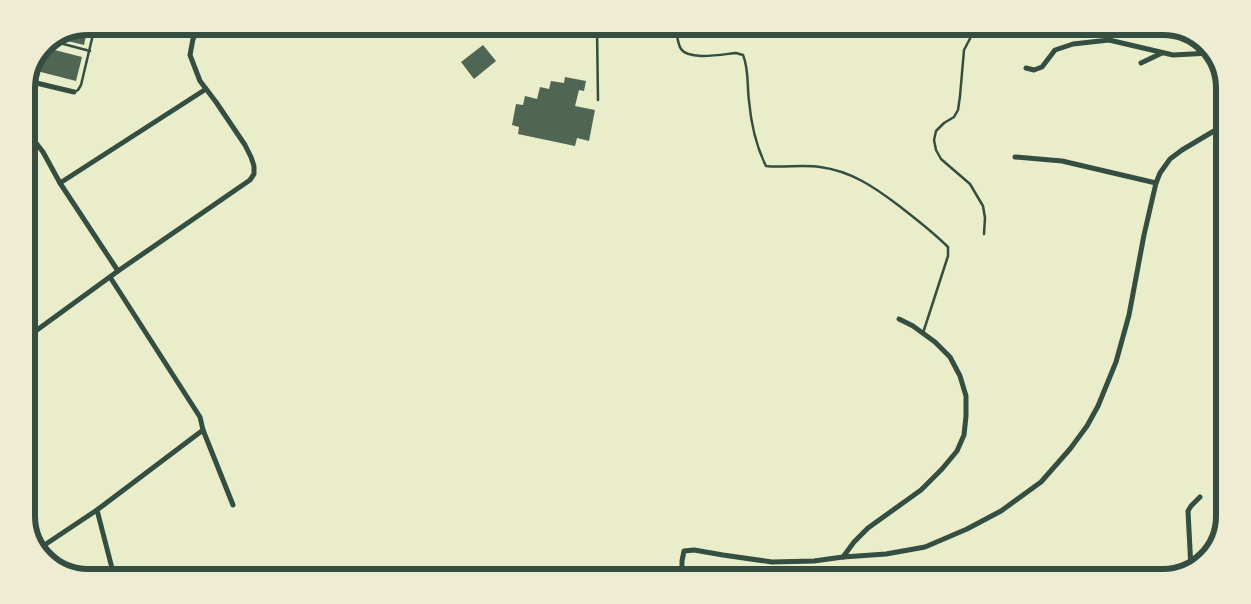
<svg xmlns="http://www.w3.org/2000/svg" width="1251" height="604" font-family="Signika,sans-serif">
  <style>
    .building { fill: #4f6655 }
    .lines { fill: none; stroke-linecap: round; stroke-linejoin: round }
    .service { stroke: #344e41; stroke-width: 2.5 }
    .minor { stroke: #344e41; stroke-width: 5 }
    .secondary { stroke: #344e41; stroke-width: 8 }
    .rim { fill: none; stroke: #344e41; stroke-width: 6 }
  </style>
  <rect width="100%" height="100%" fill="#e9edc9"/>
  <!-- building -->
  <g class="building">
    <polygon points="88,26 84,45 59,39 65,36"/>
    <polygon points="486,29 510,29 510,36 486,37"/>
    <polygon points="483,45 496,61 474,79 461,62"/>
    <polygon points="43,47 82,57 76,81 33,70"/>
    <polygon points="565,77 586,81 584,91 579,90 575,106 595,110 589,141 577,138 575,146 518,134 519,127 512,125 516,104 523,105 525,96 537,99 540,87 549,89 551,81 564,83"/>
  </g>
  <g class="lines">
    <!-- service -->
    <g class="service">
      <polyline points="597,29 598,100"/>
      <path d="M676,30C677,35 678,45 681,49C689,61 724,54 736,53L743,55C749,69 747,86 749,101C751,123 756,146 766,166C784,168 802,164 820,167C851,171 874,187 898,205C916,219 932,231 948,247V256L923,333"/>
      <polyline points="974,31 964,50 960,96 958,110 954,117 944,123 936,131 934,140 936,150 941,159 970,184 983,206 985,218 984,234"/>
      <polyline points="52,41 90,51"/>
      <polyline points="74,92 78,90 81,85 95,26"/>
    </g>
    <!-- minor -->
    <g class="minor">
      <polyline points="458,28 458,34"/>
      <polyline points="1141,63 1162,53"/>
      <polyline points="1026,68 1034,70 1042,67 1055,50 1073,44 1109,40 1173,55 1211,53"/>
      <polyline points="28,81 74,92"/>
      <polyline points="26,130 43,152 60,183 118,271"/>
      <polyline points="1015,157 1062,161 1156,183"/>
      <polyline points="60,183 206,89"/>
      <polyline points="110,277 200,417 203,430 233,505"/>
      <polyline points="26,338 118,271 250,180 254,174 254,166 251,157 245,145 216,102 200,81 190,55 193,39 200,27"/>
      <polyline points="97,510 113,572"/>
      <polyline points="37,550 97,510 203,430"/>
      <polyline points="843,557 854,542 868,528 921,490 942,469 957,451 964,435 966,416 966,396 960,376 950,357 935,342 913,326 899,319"/>
      <polyline points="1191,569 1188,511 1191,506 1200,497"/>
      <polyline points="682,575 682,561 684,551 694,550 723,555 772,562 814,561 843,557 886,554 925,547 967,529 1001,511 1041,482 1070,449 1087,426 1098,406 1116,362 1129,315 1144,235 1156,183 1160,173 1170,159 1182,150 1224,125"/>
    </g>
    <!-- secondary -->
    <polyline class="secondary" points="1210,50 1224,97"/>
  </g>
  <!-- crop -->
  <path d="M0 0H1251V604H0ZM88 35H1163A53 53 0 0 1 1216 88V516A53 53 0 0 1 1163 569H88A53 53 0 0 1 35 516V88A53 53 0 0 1 88 35Z" fill="#eeecd3" fill-rule="evenodd"/>
  <path class="rim" d="M88 35H1163A53 53 0 0 1 1216 88V516A53 53 0 0 1 1163 569H88A53 53 0 0 1 35 516V88A53 53 0 0 1 88 35Z"/>
</svg>
